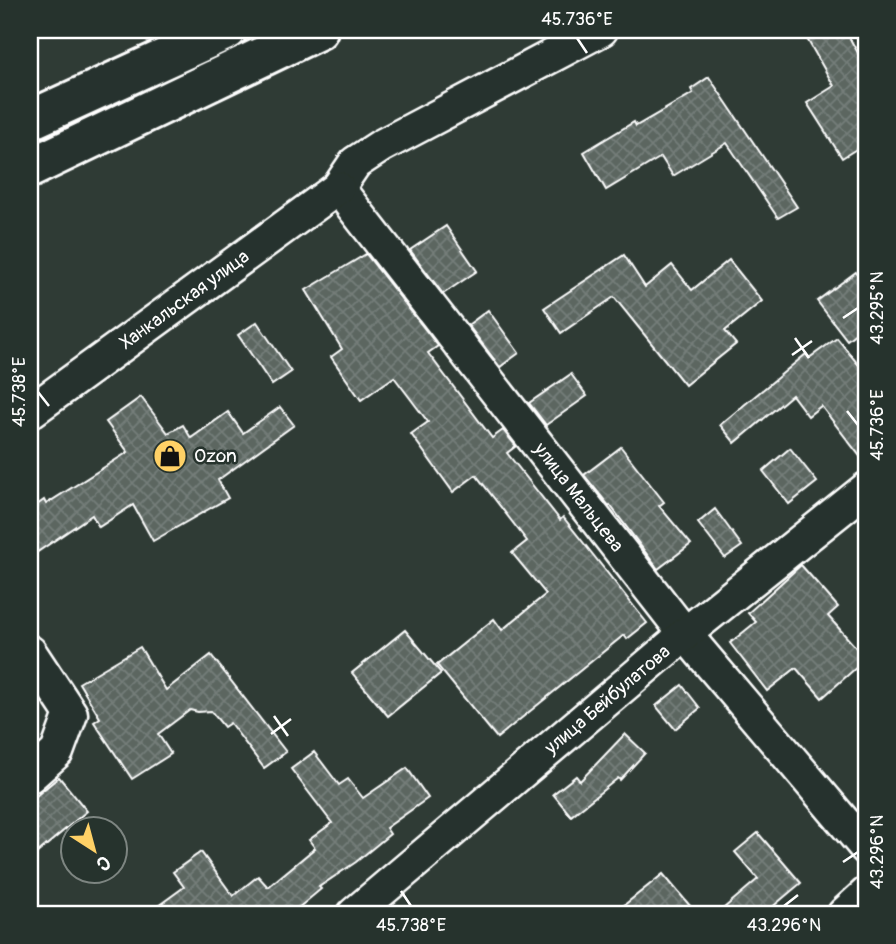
<svg xmlns="http://www.w3.org/2000/svg" width="896" height="944" font-family="Pangolin,sans-serif">
  <style>
    .building { fill: url(#building-cross-hatch); stroke: #fff; stroke-width: 2 }
    .lines { fill: none; stroke-linecap: round; stroke-linejoin: round }
    .street-casing { stroke: #fff; stroke-width: 37 }
    .primary-casing { stroke: #fff; stroke-width: 44 }
    .street { stroke: #26332d; stroke-width: 32 }
    .primary { stroke: #26332d; stroke-width: 38 }
    .ticks { fill: none; stroke: #fff; stroke-width: 2.5 }
    .labels { text-anchor: middle; dominant-baseline: central; stroke-width: 5; stroke-linejoin: round; paint-order: stroke }
    .street-label { font-size: 19px; fill: #fff; stroke: #26332d }
    .poi-label { font-size: 19px; fill: #fff; stroke: #26332d; text-anchor: start }
    .neatline { fill: none; stroke: #fff; stroke-width: 2.5 }
    .ticks-label { font-size: 18px; text-anchor: middle; fill: #fff }
  </style>
  <defs>
    <pattern id="building-cross-hatch" width="8" height="8" patternUnits="userSpaceOnUse" patternTransform="scale(1.75)"><rect width="8" height="8" fill="#5b6661"/><path d="M0 0l8 8M0 8l8-8" fill="none" stroke="#747d79"/></pattern>
  </defs>
  <rect width="100%" height="100%" fill="#2f3b35"/>
  <filter id="ink" filterUnits="userSpaceOnUse"><feTurbulence type="fractalNoise" baseFrequency=".0143" numOctaves="2"/><feDisplacementMap in="SourceGraphic" scale="14" xChannelSelector="R" yChannelSelector="G"/><feConvolveMatrix kernelMatrix="1 2 1 2 8 2 1 2 1" color-interpolation-filters="sRGB"/></filter>
  <g filter="url(#ink)">
    <!-- building -->
    <g class="building">
      <polygon points="823,30 845,30 866,67 866,143 842,158 807,103 834,86 807,39"/>
      <polygon points="709,77 797,207 778,218 727,143 673,176 661,157 606,190 584,152 634,122 636,126 693,93 691,89"/>
      <polygon points="446,226 477,271 443,294 410,250"/>
      <polygon points="366,254 438,346 428,353 492,438 503,430 516,446 507,453 560,520 563,517 647,623 627,639 624,635 497,738 437,665 494,619 502,630 546,594 512,553 527,541 476,475 453,492 411,434 428,422 394,377 361,400 331,357 342,349 306,290"/>
      <polygon points="624,255 645,287 672,265 692,290 729,260 762,301 725,331 736,344 685,385 614,297 561,333 544,308"/>
      <polygon points="856,272 866,286 866,325 847,340 817,301"/>
      <polygon points="488,310 519,353 500,367 468,325"/>
      <polygon points="257,322 291,372 272,385 238,335"/>
      <polygon points="837,338 866,374 866,464 821,406 808,416 792,395 735,443 720,425 806,354 809,358"/>
      <polygon points="571,374 587,396 546,425 529,403"/>
      <polygon points="141,397 168,433 183,425 191,438 228,412 243,433 280,407 294,425 218,480 228,498 153,541 133,505 99,527 92,515 30,557 30,510 44,500 46,504 128,452 106,422"/>
      <polygon points="621,447 664,502 659,506 691,544 658,569 610,505 609,506 584,475"/>
      <polygon points="790,448 817,482 789,504 763,471"/>
      <polygon points="715,509 742,546 725,558 698,523"/>
      <polygon points="801,565 838,607 828,616 866,659 822,698 796,668 767,691 730,643 756,622 748,613"/>
      <polygon points="405,630 441,673 388,716 352,673"/>
      <polygon points="140,647 166,690 211,655 286,752 264,768 230,723 224,727 211,711 198,712 190,710 158,734 171,754 132,779 94,722 100,718 79,683"/>
      <polygon points="682,685 700,708 675,729 656,706"/>
      <polygon points="625,734 645,753 620,780 618,778 571,816 553,794 576,776 580,781"/>
      <polygon points="314,752 339,785 348,779 363,798 407,768 428,798 386,828 390,834 356,862 319,887 321,889 291,914 147,914 184,887 173,872 201,852 233,896 258,876 268,887 315,848 309,840 332,823 291,769"/>
      <polygon points="59,777 87,811 30,859 30,801"/>
      <polygon points="758,833 801,883 764,914 717,914 758,879 735,852"/>
      <polygon points="663,874 697,914 613,914"/>
    </g>
    <g class="lines">
      <defs>
        <g id="street">
          <path id="s1" d="M601,30L381,146L355,163L338,188L685,634L866,848"/>
          <path id="s2" d="M30,412L338,188"/>
          <polyline points="30,652 71,714 57,752 30,776"/>
          <path id="s3" d="M354,914L685,634L866,489"/>
          <polyline points="844,914 866,894"/>
        </g>
        <g id="primary">
          <polyline points="30,120 227,30"/>
          <polyline points="30,168 318,30"/>
        </g>
      </defs>
      <!-- street casing -->
      <use href="#street" class="street-casing"/>
      <!-- primary casing -->
      <use href="#primary" class="primary-casing"/>
      <!-- street -->
      <use href="#street" class="street"/>
      <!-- primary -->
      <use href="#primary" class="primary"/>
    </g>
  </g>
  <!-- ticks -->
  <path class="ticks" d="M577,38L587,53M843,318L858,308M795,338L809,358M792,355L812,341M38,392L49,406M847,411L858,425M274,716L288,736M271,734L291,719M843,862L858,852M401,891L411,906M784,906L798,895"/>
  <!-- icons -->
  <defs>
    <symbol id="shop-disc" viewBox="-11 -11 22 22"><circle r="9.5" fill="#ffd166" stroke="#26332d"/><path d="M-5-2.5h2.3a2.7 3.5 0 0 1 5.4 0H5L5.5 6h-11ZM-1.5-2.5h3a1.5 2.3 0 0 0-3 0Z" fill="#111"/></symbol>
  </defs>
  <g fill-rule="evenodd">
    <use href="#shop-disc" x="151" y="437" width="38" height="38"/>
  </g>
  <g class="labels">
    <!-- street labels -->
    <g class="street-label">
      <text stroke="none"><textPath href="#s2" startOffset="191">Ханкальская улица</textPath></text>
      <text stroke="none"><textPath href="#s1" startOffset="702">улица Мальцева</textPath></text>
      <text stroke="none"><textPath href="#s3" startOffset="332">улица Бейбулатова</textPath></text>
    </g>
    <!-- poi labels -->
    <g class="poi-label">
      <text x="194" y="456">Ozon</text>
    </g>
  </g>
  <!-- margin -->
  <rect width="896" height="944" fill="none" stroke="#26332d" stroke-width="77"/>
  <!-- north arrow -->
  <g transform="translate(94 850) rotate(144)"><circle r="33" fill="#26332d" stroke="#7d8581" stroke-width="2"/>
  <path d="M0-5L12 26L0 18L-12 26Z" fill="#ffd166"/>
  <text y="-10" font-size="19" font-weight="bold" text-anchor="middle" fill="#ffffff">С</text>
  </g>
  <rect x="38" y="38" width="820" height="868" class="neatline"/>
  <g class="ticks-label">
    <text x="577" y="25">45.736°E</text>
    <text transform="translate(877 308) rotate(-90)" y="6">43.295°N</text>
    <text transform="translate(19 392) rotate(-90)" y="6">45.738°E</text>
    <text transform="translate(877 425) rotate(-90)" y="6">45.736°E</text>
    <text transform="translate(877 852) rotate(-90)" y="6">43.296°N</text>
    <text x="411" y="931">45.738°E</text>
    <text x="784" y="931">43.296°N</text>
  </g>
</svg>
